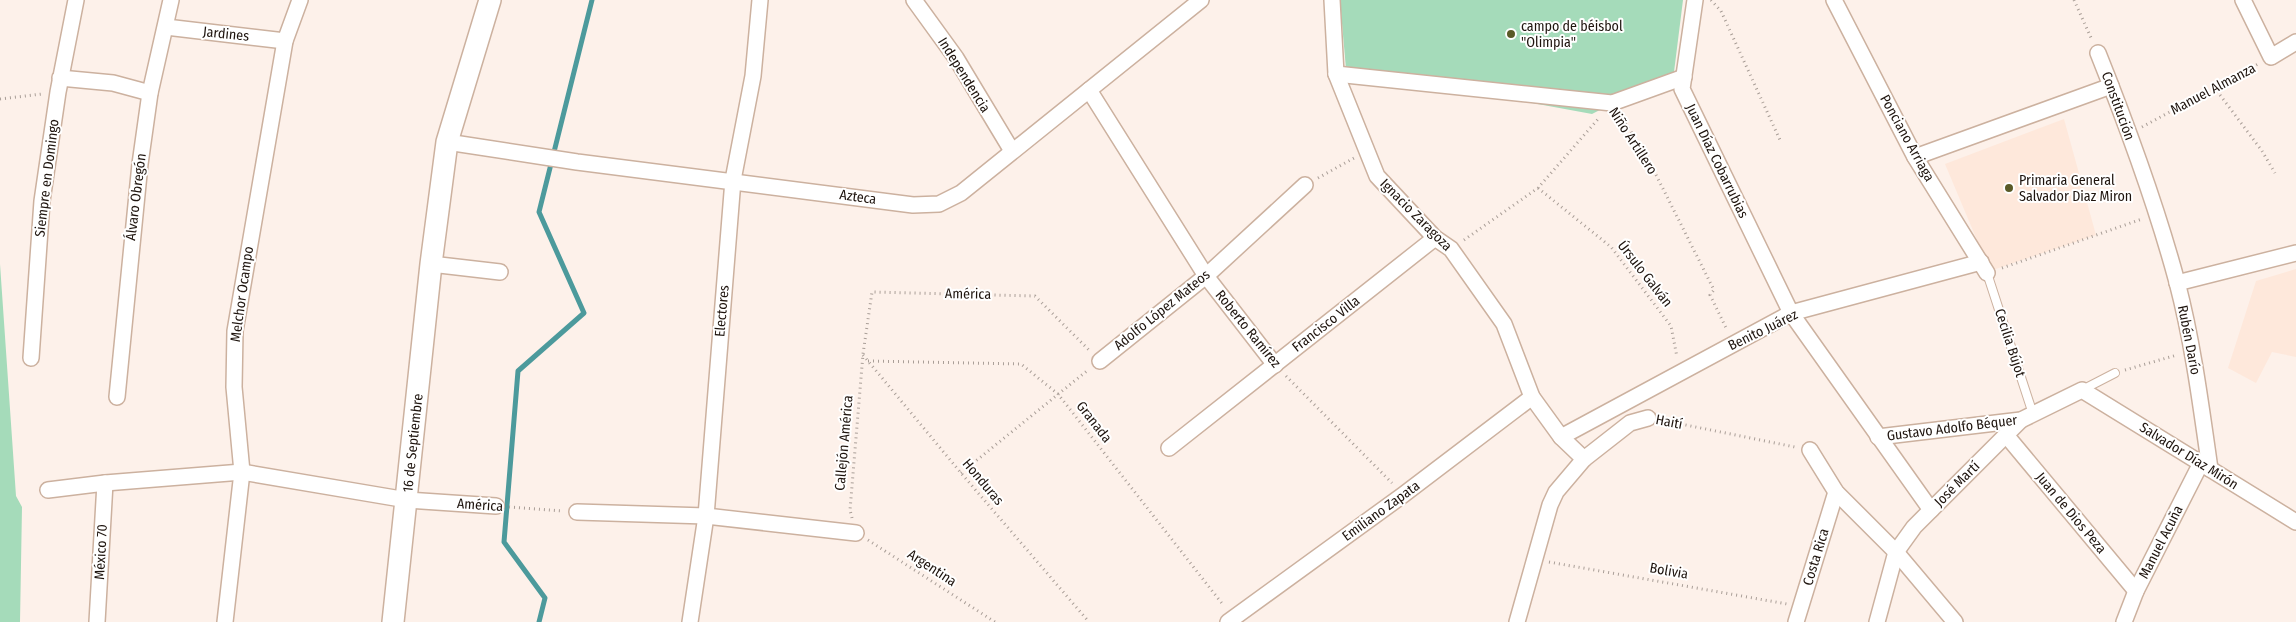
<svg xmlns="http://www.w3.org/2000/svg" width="2296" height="622" font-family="'Fira Sans Condensed',sans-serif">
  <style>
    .built { fill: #fee8db }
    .green { fill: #a5dbba }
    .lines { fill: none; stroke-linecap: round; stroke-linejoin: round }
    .stream { stroke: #4c9a9c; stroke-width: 5 }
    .lane-casing { stroke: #ccb19f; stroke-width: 10 }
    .street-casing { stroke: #ccb19f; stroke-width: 18 }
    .secondary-casing { stroke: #ccb19f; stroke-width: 24 }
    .path { stroke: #a99e97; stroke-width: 3; stroke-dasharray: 1 4; stroke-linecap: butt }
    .lane { stroke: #fff; stroke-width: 8 }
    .street { stroke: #fff; stroke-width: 15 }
    .secondary { stroke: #fff; stroke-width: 21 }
    .poi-dot { fill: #5a5a27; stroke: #fff; stroke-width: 2 }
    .labels { text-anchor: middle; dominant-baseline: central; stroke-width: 4; stroke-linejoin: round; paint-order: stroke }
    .poi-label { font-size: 14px; fill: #1e140e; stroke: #fff; text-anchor: start }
    .street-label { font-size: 14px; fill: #1e140e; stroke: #fff }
  </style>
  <rect width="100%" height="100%" fill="#fdf1ea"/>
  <!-- built -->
  <g class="built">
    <polygon points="2064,119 2096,235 1990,271 1945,164"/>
    <polygon points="2296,269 2296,357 2272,352 2256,383 2228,368 2256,281"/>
  </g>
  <!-- green -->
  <g class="green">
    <polygon points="1340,0 1683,0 1674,72 1592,114 1346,69"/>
    <polygon points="0,264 16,496 22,507 20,622 0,622"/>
  </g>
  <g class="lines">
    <!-- stream -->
    <polyline class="stream" points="539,622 545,598 504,542 518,371 584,313 539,212 592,0"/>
    <defs>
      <g id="lane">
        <polyline points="1987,273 2033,414"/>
        <polyline points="2082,390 2115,373"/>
      </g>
      <g id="street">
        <polyline points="914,0 956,58 1012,151"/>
        <polyline points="1332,0 1336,74 1377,176 1435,238 1451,249 1504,324 1532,397 1561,437 1584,459"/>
        <polyline points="1695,0 1682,89 1791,313 1931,510"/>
        <polyline points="1834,0 1915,157 1987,273"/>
        <polyline points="2243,0 2271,57 2296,42"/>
        <polyline points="166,27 285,41"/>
        <path d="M2098,53C2128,128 2156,204 2177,282C2193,343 2201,406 2210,469"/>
        <polyline points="1336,74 1612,103 1684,77"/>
        <polyline points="60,78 113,83 150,93"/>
        <polyline points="1089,90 1206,276 1275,365"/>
        <polyline points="447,142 577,162 913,205 939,204 961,193 1201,0"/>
        <polyline points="1915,157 2111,86"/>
        <polyline points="431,264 500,272"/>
        <polyline points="2177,283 2296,253"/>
        <polyline points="31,358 42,201 58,92 76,0"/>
        <polyline points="1100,361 1206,276 1305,185"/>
        <polyline points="117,397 140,164 150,93 171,0"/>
        <polyline points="2006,435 2136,591"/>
        <polyline points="1561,437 1791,313 1981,262"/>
        <polyline points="1878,437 2021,420 2082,390 2296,522"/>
        <polyline points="1169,448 1435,238"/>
        <polyline points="1810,450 1836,492 1896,552 1955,622"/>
        <polyline points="48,490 105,483 242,472 407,500 496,506"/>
        <polyline points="577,512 706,516 856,533"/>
        <polyline points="97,622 105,483"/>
        <polyline points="225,622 242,472 234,387 235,331 285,41 300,0"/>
        <polyline points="690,622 706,516 733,180 753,76 760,0"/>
        <polyline points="1228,622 1403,495 1532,397"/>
        <polyline points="1517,622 1550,505 1556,492 1584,459 1630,423 1648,418"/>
        <polyline points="1796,622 1836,492"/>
        <polyline points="1877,622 1896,552 1914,527 2021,420"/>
        <polyline points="2124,622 2136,591 2201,463"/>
      </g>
      <polyline id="secondary" points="393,622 431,264 447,142 490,0"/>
    </defs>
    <!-- lane casing -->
    <use href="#lane" class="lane-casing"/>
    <!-- street casing -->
    <use href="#street" class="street-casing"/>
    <!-- secondary casing -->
    <use href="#secondary" class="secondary-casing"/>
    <!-- path -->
    <g class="path">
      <polyline points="1711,0 1721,11 1780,140"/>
      <polyline points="2074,0 2092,40"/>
      <polyline points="2214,87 2262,151 2275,173"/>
      <polyline points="0,99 42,94"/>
      <polyline points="1620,115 1645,153 1714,290 1710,295 1727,330"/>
      <polyline points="2142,127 2258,64"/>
      <polyline points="1318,178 1354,158"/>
      <polyline points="1538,188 1611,247 1671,326 1677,357"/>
      <polyline points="1464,240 1538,188 1599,118"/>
      <polyline points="2002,268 2142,219"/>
      <polyline points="863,355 961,473 1089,622"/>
      <polyline points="868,361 1021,364 1058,394 1224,606"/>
      <polyline points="2125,370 2177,355"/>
      <polyline points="1286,376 1392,483"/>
      <polyline points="1661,420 1795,447"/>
      <polyline points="961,473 1088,370"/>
      <polyline points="509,507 563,511"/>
      <polyline points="852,518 850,510 863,354 872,292 1035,296 1090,351"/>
      <polyline points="868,540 995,622"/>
      <polyline points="1549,562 1787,604"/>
    </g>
    <!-- lane -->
    <use href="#lane" class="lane"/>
    <!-- street -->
    <use href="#street" class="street"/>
    <!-- secondary -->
    <use href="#secondary" class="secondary"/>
  </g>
  <!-- markers -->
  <g class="poi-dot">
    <circle cx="1511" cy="34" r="5"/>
    <circle cx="2009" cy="188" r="5"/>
  </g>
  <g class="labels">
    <!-- poi labels -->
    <g class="poi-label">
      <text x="1521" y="26">campo de béisbol<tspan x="1521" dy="16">"Olimpia"</tspan></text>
      <text x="2019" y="180">Primaria General<tspan x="2019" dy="16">Salvador Diaz Miron</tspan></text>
    </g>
    <!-- street labels -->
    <g class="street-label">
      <text transform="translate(226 34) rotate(6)">Jardines</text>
      <text transform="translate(964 75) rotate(58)">Independencia</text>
      <text transform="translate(2213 89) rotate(-28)">Manuel Almanza</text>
      <text transform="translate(2118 106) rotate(70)">Constitución</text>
      <text transform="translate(1907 138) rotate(61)">Ponciano Arriaga</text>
      <text transform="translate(1633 141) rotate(57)">Niño Artillero</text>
      <text transform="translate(1717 161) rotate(64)">Juan Díaz Cobarrubias</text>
      <text transform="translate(47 178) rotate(-83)">Siempre en Domingo</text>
      <text transform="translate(136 197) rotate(-83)">Álvaro Obregón</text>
      <text transform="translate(858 197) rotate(8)">Azteca</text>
      <text transform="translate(1416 215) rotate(45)">Ignacio Zaragoza</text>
      <text transform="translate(1645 274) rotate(52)">Úrsulo Galván</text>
      <text transform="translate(242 294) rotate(-82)">Melchor Ocampo</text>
      <text transform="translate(968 294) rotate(1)">América</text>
      <text transform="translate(1162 310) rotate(-39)">Adolfo López Mateos</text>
      <text transform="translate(722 311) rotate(-85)">Electores</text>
      <text transform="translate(1326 324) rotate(-38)">Francisco Villa</text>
      <text transform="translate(1248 329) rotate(51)">Roberto Ramírez</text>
      <text transform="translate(1763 330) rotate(-26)">Benito Juárez</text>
      <text transform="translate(2189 340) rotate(79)">Rubén Darío</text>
      <text transform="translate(2010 343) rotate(72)">Cecilia Bújot</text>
      <text transform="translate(1094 422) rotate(52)">Granada</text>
      <text transform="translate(1669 422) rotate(11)">Haití</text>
      <text transform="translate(1952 428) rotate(-7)">Gustavo Adolfo Béquer</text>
      <text transform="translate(413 443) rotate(-84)">16 de Septiembre</text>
      <text transform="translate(844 443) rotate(-85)">Callejón América</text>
      <text transform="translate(2189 456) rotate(32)">Salvador Díaz Mirón</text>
      <text transform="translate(983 482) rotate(50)">Honduras</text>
      <text transform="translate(1957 484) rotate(-45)">José Martí</text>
      <text transform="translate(480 505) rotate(4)">América</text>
      <text transform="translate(1381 511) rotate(-36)">Emiliano Zapata</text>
      <text transform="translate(2071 513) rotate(50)">Juan de Dios Peza</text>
      <text transform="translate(2161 542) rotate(-63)">Manuel Acuña</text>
      <text transform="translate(101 552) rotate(-87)">México 70</text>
      <text transform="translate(1816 557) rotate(-73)">Costa Rica</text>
      <text transform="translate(932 568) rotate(33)">Argentina</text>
      <text transform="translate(1669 571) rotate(10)">Bolivia</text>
    </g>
  </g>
</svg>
